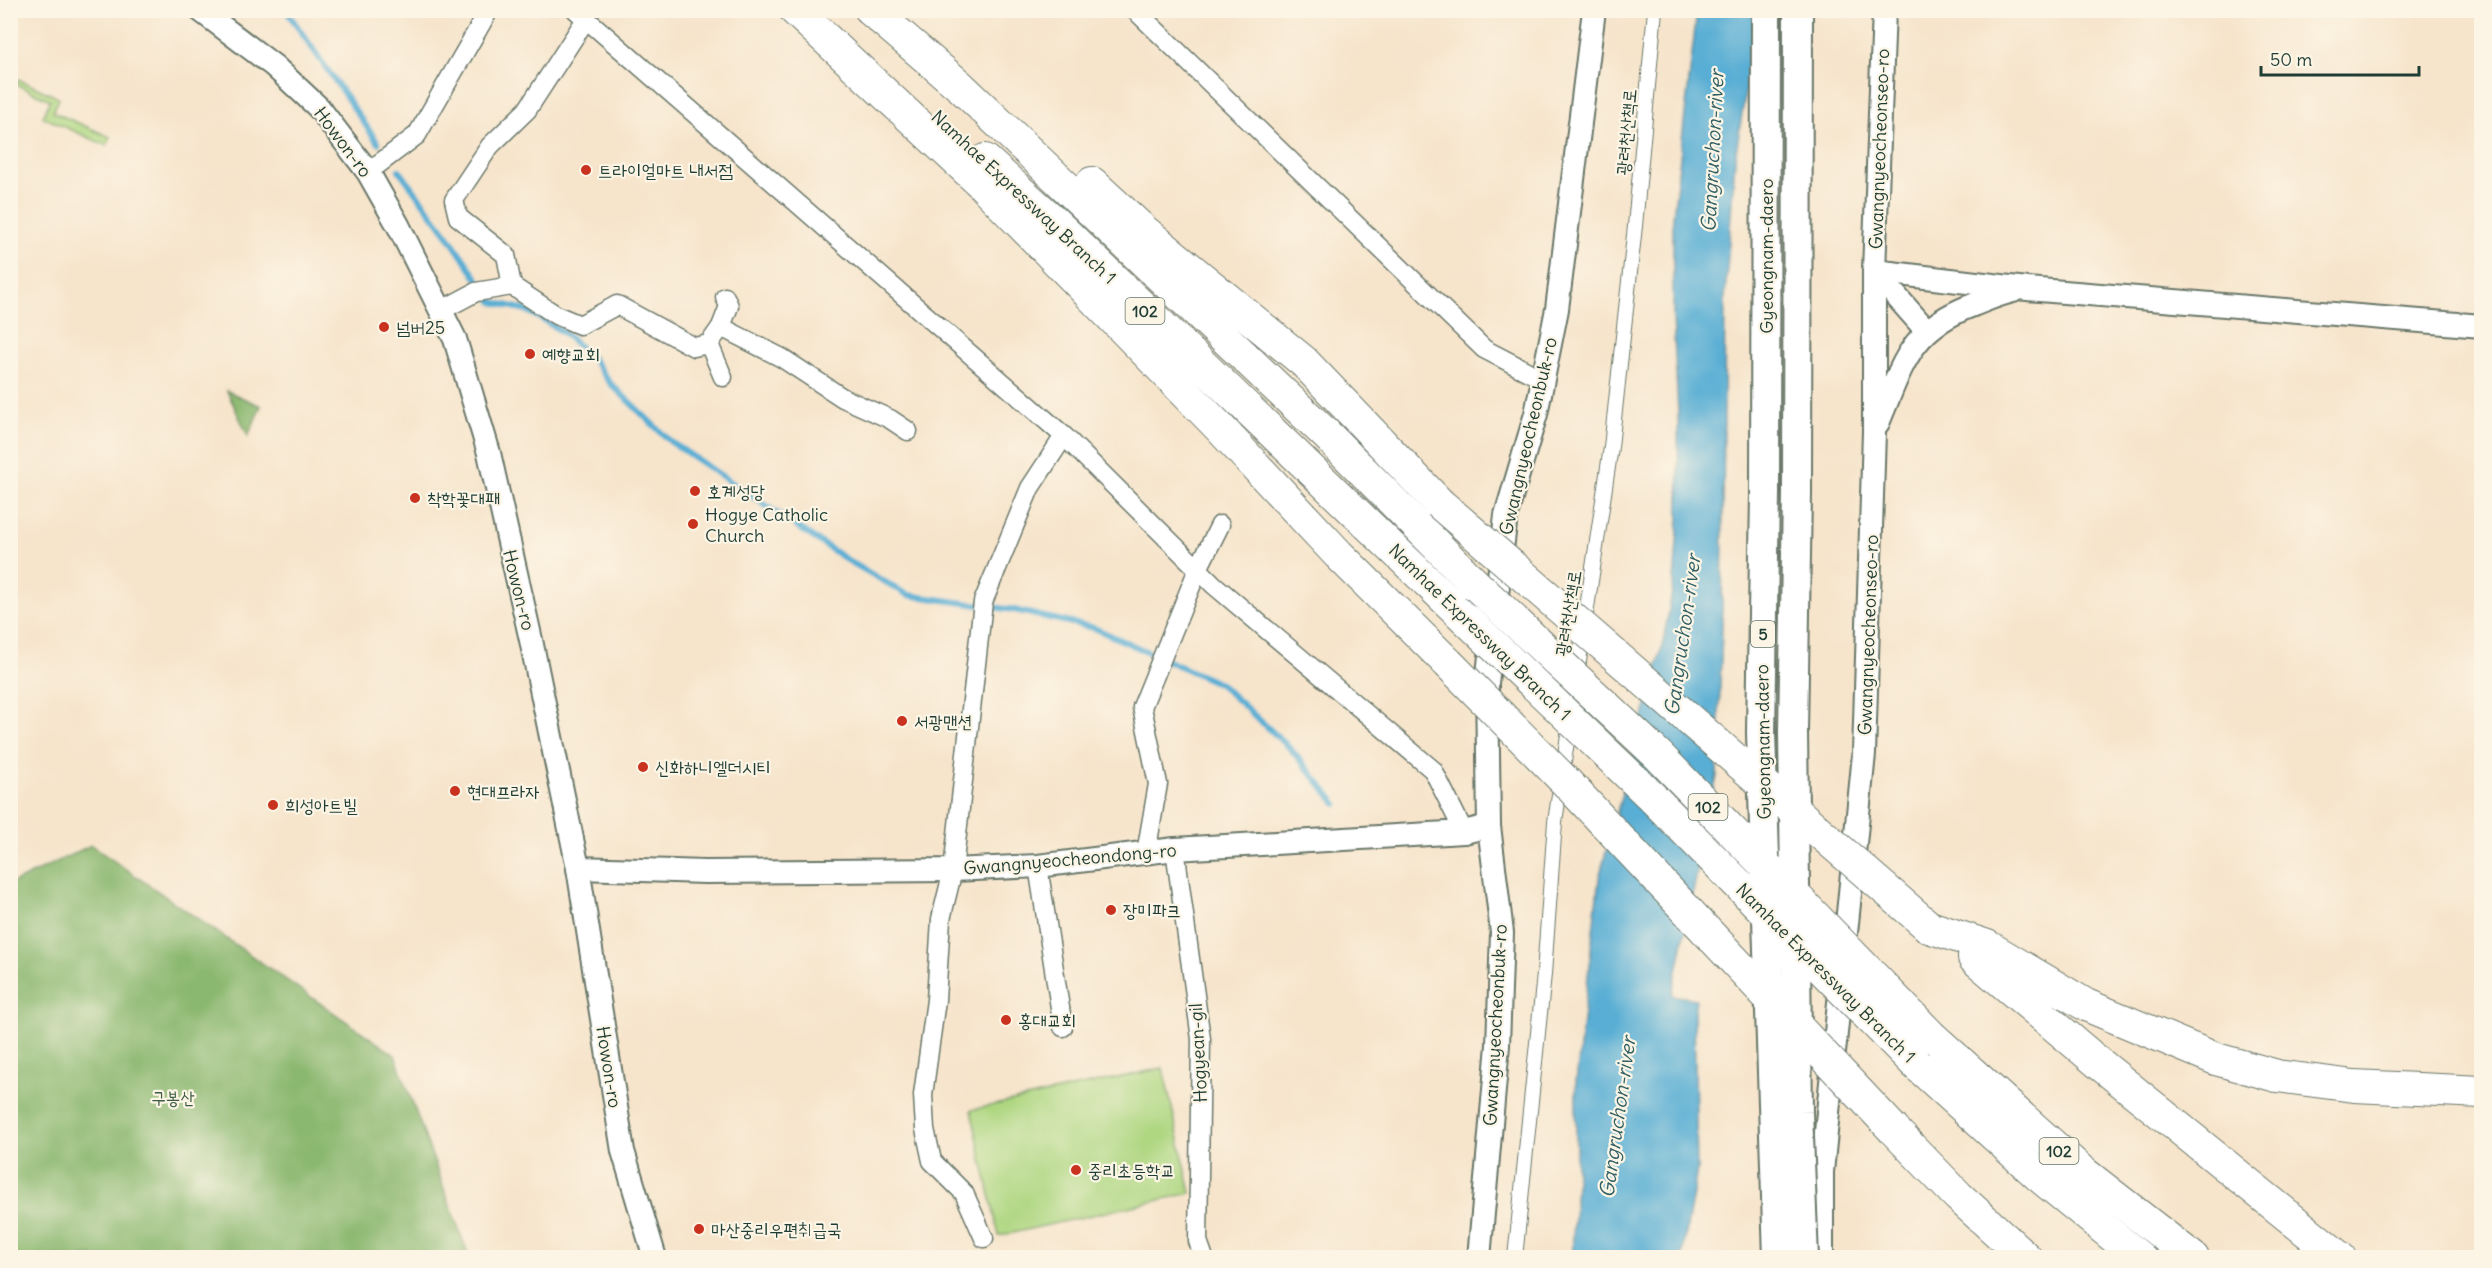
<svg xmlns="http://www.w3.org/2000/svg" width="2492" height="1268" font-family="Delius,'Poor Story',sans-serif">
  <style>
    .green { fill: #afd782; stroke: #678a5b; stroke-width: 1.5 }
    .forest { fill: #8bb870; stroke: #557a52; stroke-width: 1.5 }
    .water { fill: #58aed4; stroke: #3c7684; stroke-width: 1.5 }
    .lines { fill: none; stroke-linecap: round; stroke-linejoin: round }
    .stream { stroke: #58aed4; stroke-width: 6 }
    .pedestrian-casing { stroke: #6a7769; stroke-width: 16 }
    .minor-casing { stroke: #6a7769; stroke-width: 21 }
    .tertiary-casing { stroke: #6a7769; stroke-width: 26 }
    .motorway-casing { stroke: #6a7769; stroke-width: 34 }
    .pedestrian { stroke: #fff; stroke-width: 14 }
    .minor { stroke: #fff; stroke-width: 18 }
    .tertiary { stroke: #fff; stroke-width: 22 }
    .motorway { stroke: #fff; stroke-width: 32 }
    .trunk-bridge-casing { stroke: #6a7769; stroke-width: 32; stroke-linecap: butt }
    .motorway-bridge-casing { stroke: #6a7769; stroke-width: 34; stroke-linecap: butt }
    .trunk-bridge { stroke: #fff; stroke-width: 28 }
    .motorway-bridge { stroke: #fff; stroke-width: 32 }
    .poi-dot { fill: #c8321e; stroke: #fcf5e5; stroke-width: 2 }
    .labels { text-anchor: middle; dominant-baseline: central; stroke-width: 4.5; stroke-linejoin: round; paint-order: stroke }
    .shield { fill: #fcf5e5; stroke: #617469; stroke-width: 1.5 }
    .shield-label { font-size: 16px; font-weight: bold; fill: #1f3d34 }
    .street-label { font-size: 18px; fill: #1f3d34; stroke: #fcf5e5 }
    .poi-label { font-size: 18px; fill: #1f3d34; stroke: #fcf5e5; text-anchor: start }
    .park-label { font-size: 18px; fill: #3c5c44; stroke: #fcf5e5 }
    .water-label { font-size: 20px; font-style: italic; fill: #305f64; stroke: #fcf5e5 }
  </style>
  <rect width="100%" height="100%" fill="#fcf5e5"/>
  <filter id="ink" filterUnits="userSpaceOnUse"><feTurbulence type="fractalNoise" baseFrequency=".0167" numOctaves="2"/><feDisplacementMap in="SourceGraphic" scale="12" xChannelSelector="R" yChannelSelector="G"/><feConvolveMatrix kernelMatrix="1 2 1 2 8 2 1 2 1" color-interpolation-filters="sRGB"/></filter>
  <filter id="wash" filterUnits="userSpaceOnUse"><feTurbulence type="fractalNoise" baseFrequency=".008" numOctaves="4" result="noise"/><feDisplacementMap in="SourceGraphic" scale="24" xChannelSelector="R" yChannelSelector="G"/><feGaussianBlur stdDeviation="1.35" result="paint"/><feColorMatrix in="noise" values="0 0 0 0 0 0 0 0 0 0 0 0 0 0 0 0 0 1.4 0 .05"/><feComposite in="paint" operator="in"/></filter>
  <g filter="url(#wash)">
    <rect width="100%" height="100%" fill="#f6e4cb"/>
    <!-- green -->
    <g class="green">
      <polygon points="11,76 59,98 53,112 110,137 107,146 43,117 50,100 11,82"/>
      <polygon points="1163,1068 1191,1193 999,1236 971,1110"/>
    </g>
    <!-- forest -->
    <g class="forest">
      <polygon points="227,391 261,406 248,436"/>
      <polygon points="91,845 395,1055 469,1257 11,1257 11,884"/>
    </g>
    <!-- water -->
    <polygon class="water" points="1697,11 1758,11 1735,159 1725,297 1722,630 1717,776 1672,995 1696,999 1694,1014 1697,1170 1682,1257 1572,1258 1576,1182 1576,1082 1599,878 1663,643 1674,581 1679,518 1678,413 1673,317 1673,217"/>
    <g class="lines">
      <!-- stream -->
      <g class="stream">
        <polyline points="286,10 378,143"/>
        <polyline points="399,170 449,237 493,302 526,310 563,332 592,358 610,383 671,442 847,560 908,595 1014,610 1094,628 1220,684 1289,747 1337,804"/>
      </g>
    </g>
  </g>
  <g filter="url(#ink)">
    <g class="lines">
      <defs>
        <polyline id="pedestrian" points="1515,1258 1544,974 1555,822 1611,447 1635,226 1655,10"/>
        <g id="minor">
          <polyline points="576,10 1064,436 1214,585 1433,770 1464,832"/>
          <polyline points="1135,10 1484,349 1544,380"/>
          <polyline points="368,172 417,135 489,10"/>
          <polyline points="512,286 506,255 458,217 454,200 490,146 527,110 586,19"/>
          <polyline points="442,310 476,292 512,286 556,315 580,325 617,305 694,347 709,344 721,327 782,358 843,398 890,419 908,431"/>
          <polyline points="721,327 729,306 725,297"/>
          <polyline points="709,344 723,377"/>
          <polyline points="1175,849 1201,1039 1198,1241 1204,1258"/>
          <polyline points="1146,853 1158,784 1142,707 1198,569 1220,525"/>
          <polyline points="1038,866 1063,1027"/>
          <polyline points="984,1238 964,1193 932,1161 925,1129 923,1095 936,1000 941,919 953,870 983,602 1030,488 1064,436"/>
        </g>
        <g id="tertiary">
          <polyline points="200,10 274,66 319,108 368,172 398,225 455,339 489,453 531,640 578,868 623,1151 655,1258"/>
          <polyline points="1874,271 2027,289 2482,326"/>
          <polyline points="1874,271 1926,330"/>
          <path d="M1878,423C1903,364 1909,329 1973,305C1986,300 1999,294 2013,291"/>
          <polyline points="578,868 705,872 953,870 1038,866 1175,849 1464,832 1489,826"/>
          <polyline points="1479,1258 1498,1045 1502,933 1489,826 1487,683 1506,515 1536,414 1557,309 1594,10"/>
          <polyline points="1822,1258 1822,1172 1864,754 1874,432 1874,271 1884,10"/>
        </g>
        <g id="motorway">
          <polyline points="795,10 982,184 1219,427 1338,554 1448,663"/>
          <polyline points="871,10 961,87 1330,438 1476,585"/>
          <polyline points="985,160 1051,219 1467,620"/>
          <polyline points="1092,183 1144,231 1304,362 1439,503"/>
          <polyline points="1929,927 1987,946 2086,1005 2216,1059 2277,1076 2354,1086 2482,1092"/>
          <polyline points="1974,958 2100,1064 2340,1258"/>
          <polyline points="1932,1037 2080,1170 2193,1258"/>
          <polyline points="1917,1065 2038,1175 2140,1258"/>
          <polyline points="1894,1130 1958,1196 2026,1258"/>
        </g>
      </defs>
      <!-- pedestrian casing -->
      <use href="#pedestrian" class="pedestrian-casing"/>
      <!-- minor casing -->
      <use href="#minor" class="minor-casing"/>
      <!-- tertiary casing -->
      <use href="#tertiary" class="tertiary-casing"/>
      <!-- motorway casing -->
      <use href="#motorway" class="motorway-casing"/>
      <!-- pedestrian -->
      <use href="#pedestrian" class="pedestrian"/>
      <!-- minor -->
      <use href="#minor" class="minor"/>
      <!-- tertiary -->
      <use href="#tertiary" class="tertiary"/>
      <!-- motorway -->
      <use href="#motorway" class="motorway"/>
      <defs>
        <g id="trunk-bridge">
          <polyline points="1766,10 1765,494 1761,733 1778,1258"/>
          <polyline points="1798,10 1797,494 1793,732 1798,1112 1804,1258"/>
        </g>
        <g id="motorway-bridge">
          <polyline points="1439,503 1929,927"/>
          <polyline points="1476,585 1658,755 1932,1037"/>
          <polyline points="1467,620 1652,797 1917,1065"/>
          <polyline points="1448,663 1567,783 1894,1130"/>
        </g>
      </defs>
      <!-- trunk-bridge casing -->
      <use href="#trunk-bridge" class="trunk-bridge-casing"/>
      <!-- motorway-bridge casing -->
      <use href="#motorway-bridge" class="motorway-bridge-casing"/>
      <!-- trunk-bridge -->
      <use href="#trunk-bridge" class="trunk-bridge"/>
      <!-- motorway-bridge -->
      <use href="#motorway-bridge" class="motorway-bridge"/>
    </g>
  </g>
  <!-- markers -->
  <g class="poi-dot">
    <circle cx="586" cy="170" r="6"/>
    <circle cx="384" cy="327" r="6"/>
    <circle cx="530" cy="354" r="6"/>
    <circle cx="695" cy="491" r="6"/>
    <circle cx="415" cy="498" r="6"/>
    <circle cx="693" cy="524" r="6"/>
    <circle cx="902" cy="721" r="6"/>
    <circle cx="643" cy="767" r="6"/>
    <circle cx="455" cy="791" r="6"/>
    <circle cx="273" cy="805" r="6"/>
    <circle cx="1111" cy="910" r="6"/>
    <circle cx="1006" cy="1020" r="6"/>
    <circle cx="1076" cy="1170" r="6"/>
    <circle cx="699" cy="1229" r="6"/>
  </g>
  <g class="labels">
    <!-- shield labels -->
    <g class="shield">
      <rect x="1125.5" y="298" width="39" height="26" rx="4.5"/>
      <rect x="1751" y="621" width="24" height="26" rx="4.5"/>
      <rect x="1688.5" y="794" width="39" height="26" rx="4.5"/>
      <rect x="2039.5" y="1138" width="39" height="26" rx="4.5"/>
    </g>
    <g class="shield-label">
      <text x="1145" y="311">102</text>
      <text x="1763" y="634">5</text>
      <text x="1708" y="807">102</text>
      <text x="2059" y="1151">102</text>
    </g>
    <!-- street labels -->
    <g class="street-label">
      <text transform="translate(1626 132) rotate(-85)">광려천산책로</text>
      <text transform="translate(343 142) rotate(53)">Howon-ro</text>
      <text transform="translate(1879 149) rotate(-88)">Gwangnyeocheonseo-ro</text>
      <text transform="translate(1024 197) rotate(43)">Namhae Expressway Branch 1</text>
      <text transform="translate(1766 256) rotate(-90)">Gyeongnam-daero</text>
      <text transform="translate(1528 436) rotate(-77)">Gwangnyeocheonbuk-ro</text>
      <text transform="translate(519 590) rotate(76)">Howon-ro</text>
      <text transform="translate(1568 613) rotate(-81)">광려천산책로</text>
      <text transform="translate(1480 632) rotate(44)">Namhae Expressway Branch 1</text>
      <text transform="translate(1868 635) rotate(-88)">Gwangnyeocheonseo-ro</text>
      <text transform="translate(1763 742) rotate(-91)">Gyeongnam-daero</text>
      <text transform="translate(1070 859) rotate(-5)">Gwangnyeocheondong-ro</text>
      <text transform="translate(1826 973) rotate(45)">Namhae Expressway Branch 1</text>
      <text transform="translate(1495 1025) rotate(-87)">Gwangnyeocheonbuk-ro</text>
      <text transform="translate(1198 1053) rotate(-93)">Hogyean-gil</text>
      <text transform="translate(609 1067) rotate(81)">Howon-ro</text>
    </g>
    <!-- poi labels -->
    <g class="poi-label">
      <text x="598" y="170">트라이얼마트 내서점</text>
      <text x="396" y="327">넘버25</text>
      <text x="542" y="354">예향교회</text>
      <text x="707" y="491">호계성당</text>
      <text x="427" y="498">착학꽃대패</text>
      <text x="705" y="514">Hogye Catholic<tspan x="705" dy="21">Church</tspan></text>
      <text x="914" y="721">서광맨션</text>
      <text x="655" y="767">신화하니엘더시티</text>
      <text x="467" y="791">현대프라자</text>
      <text x="285" y="805">희성아트빌</text>
      <text x="1123" y="910">장미파크</text>
      <text x="1018" y="1020">홍대교회</text>
      <text x="1088" y="1170">중리초등학교</text>
      <text x="711" y="1229">마산중리우편취급국</text>
    </g>
    <!-- park labels -->
    <g class="park-label">
      <text x="173" y="1097">구봉산</text>
    </g>
    <!-- water labels -->
    <g class="water-label">
      <text transform="translate(1712 151) rotate(-87)">Gangruchon-river</text>
      <text transform="translate(1682 635) rotate(-82)">Gangruchon-river</text>
      <text transform="translate(1617 1117) rotate(-82)">Gangruchon-river</text>
    </g>
  </g>
  <!-- margin -->
  <rect width="2492" height="1268" fill="none" stroke="#fcf5e5" stroke-width="36"/>
  <!-- scale -->
  <path d="M2261 66v9h158v-9" fill="none" stroke="#1f3d34" stroke-width="3"/>
  <text x="2270" y="66" font-size="18" fill="#1f3d34" stroke="#fcf5e5" stroke-width="4.5" paint-order="stroke">50 m</text>
</svg>
